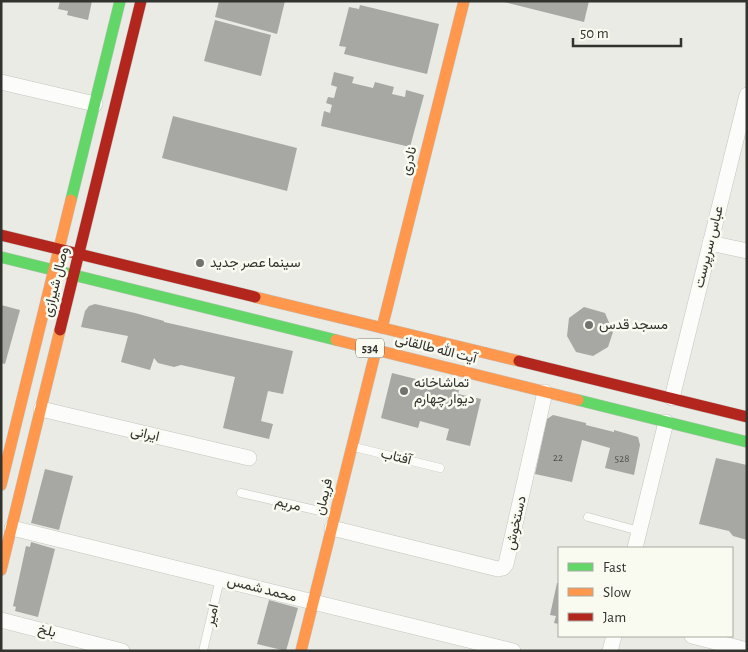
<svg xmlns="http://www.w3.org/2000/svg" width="748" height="652" font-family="'Alegreya Sans',Vazirmatn,sans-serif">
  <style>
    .building { fill: #a7a7a4 }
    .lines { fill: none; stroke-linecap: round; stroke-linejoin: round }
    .lane-casing { stroke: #c4c4c0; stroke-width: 9 }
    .street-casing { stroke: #c4c4c0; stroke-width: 16 }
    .fast-casing { stroke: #c4c4c0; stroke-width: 12 }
    .slow-casing { stroke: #c4c4c0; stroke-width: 12 }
    .jam-casing { stroke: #c4c4c0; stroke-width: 12 }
    .lane { stroke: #fcfcfb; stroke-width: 8 }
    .street { stroke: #fcfcfb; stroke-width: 15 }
    .fast { stroke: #63d668; stroke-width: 11 }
    .slow { stroke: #ff974d; stroke-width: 11 }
    .jam { stroke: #b3261e; stroke-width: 11 }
    .poi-dot { fill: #72736e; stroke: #f9faf0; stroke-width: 2 }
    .labels { text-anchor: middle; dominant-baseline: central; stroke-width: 5; stroke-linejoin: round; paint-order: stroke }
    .number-label { font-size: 11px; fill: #4f4f4c }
    .shield { fill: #f9faf0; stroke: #6e6e68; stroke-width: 1 }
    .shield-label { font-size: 12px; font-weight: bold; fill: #32322e }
    .street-label { font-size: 14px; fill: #32322e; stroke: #f9faf0 }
    .poi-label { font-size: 14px; fill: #32322e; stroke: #f9faf0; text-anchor: start }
  </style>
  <rect width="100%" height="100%" fill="#eaebe5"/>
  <!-- building -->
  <g class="building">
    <polygon points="60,1 92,1 88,20 67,15 68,11 58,9"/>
    <polygon points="219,1 285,1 277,34 215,17"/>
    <polygon points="500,1 589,1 584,22"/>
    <polygon points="360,5 439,24 427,74 344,54 346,47 339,46 349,7 359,9"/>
    <polygon points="215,20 271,35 261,76 204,61"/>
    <polygon points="334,72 354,77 352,83 373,88 375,82 394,87 392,94 405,97 406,90 424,95 410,147 321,126 324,111 330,113 332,105 326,103 328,97 334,98 337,87 331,85"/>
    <polygon points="173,116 297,148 287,191 162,158"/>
    <polygon points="95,304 135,313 164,321 164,322 293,351 283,394 268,391 261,421 273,424 269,439 223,428 235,377 181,365 174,367 158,363 154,358 150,370 121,362 128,336 81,327 85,311 89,306"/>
    <polygon points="1,305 20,310 5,364 1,363"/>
    <polygon points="584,307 605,313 613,332 608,347 593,356 576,352 567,336 569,318"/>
    <polygon points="392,373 459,390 458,394 481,399 470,446 446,440 449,429 420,421 418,428 381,418"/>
    <polygon points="553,415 586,423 586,425 614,432 614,430 638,437 640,445 634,475 605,468 610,448 582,440 572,482 535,474 547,419"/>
    <polygon points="716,458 747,465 747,540 733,536 729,531 699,524"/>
    <polygon points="45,469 73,476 59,530 31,523"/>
    <polygon points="31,542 55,549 38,617 15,611 16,607 13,606 26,546 30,547"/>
    <polygon points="557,583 559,583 559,624 554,623 556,616 550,615"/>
    <polygon points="269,600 298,608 286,651 257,644"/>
  </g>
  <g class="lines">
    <defs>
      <g id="lane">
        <polyline points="354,447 440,468"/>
        <polyline points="241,493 333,514"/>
        <polyline points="588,517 639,531"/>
        <polyline points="203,651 220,579"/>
      </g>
      <g id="street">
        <polyline points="1,82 95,104"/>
        <polyline points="710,243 747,251"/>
        <polyline points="672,398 747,95"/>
        <polyline points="41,409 249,458"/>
        <polyline points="12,528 513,651"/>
        <polyline points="332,528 498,569 503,568 506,564 545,392"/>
        <polyline points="635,548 666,422"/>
        <polyline points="1,620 122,651"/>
        <polyline points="692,636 747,650"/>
        <polyline points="610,651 614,636"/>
      </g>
      <g id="fast">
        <polyline points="71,200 120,1"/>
        <polyline points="1,257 336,340"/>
        <polyline points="578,400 747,442"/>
      </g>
      <g id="slow">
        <polyline points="255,297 519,361"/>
        <polyline points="382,328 464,1"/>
        <polyline points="336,340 578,400"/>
        <polyline points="1,485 71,200"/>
        <polyline points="1,570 60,330"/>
        <polyline points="301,651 376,350"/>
      </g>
      <g id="jam">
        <polyline points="1,235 255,297"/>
        <polyline points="60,330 141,1"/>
        <polyline points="519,361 747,417"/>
      </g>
    </defs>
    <!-- lane casing -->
    <use href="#lane" class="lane-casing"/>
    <!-- street casing -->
    <use href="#street" class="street-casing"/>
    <!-- fast casing -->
    <use href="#fast" class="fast-casing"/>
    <!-- slow casing -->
    <use href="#slow" class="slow-casing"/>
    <!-- jam casing -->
    <use href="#jam" class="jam-casing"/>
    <!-- lane -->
    <use href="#lane" class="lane"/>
    <!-- street -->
    <use href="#street" class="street"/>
    <!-- fast -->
    <use href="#fast" class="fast"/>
    <!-- slow -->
    <use href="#slow" class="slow"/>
    <!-- jam -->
    <use href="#jam" class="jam"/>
  </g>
  <!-- markers -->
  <g class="poi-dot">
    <circle cx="200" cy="263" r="5"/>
    <circle cx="589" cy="325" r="5"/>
    <circle cx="404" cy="391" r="5"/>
  </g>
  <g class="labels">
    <!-- number labels -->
    <g class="number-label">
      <text x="558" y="457">22</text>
      <text x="622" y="458">528</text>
    </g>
    <!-- shield labels -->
    <rect class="shield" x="356" y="338.5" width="28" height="19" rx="4"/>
    <g class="shield-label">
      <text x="370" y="348">534</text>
    </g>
    <!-- street labels -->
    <g class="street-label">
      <text transform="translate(409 161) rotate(-76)">نادری</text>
      <text transform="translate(709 247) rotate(-76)">عباس سرپرست</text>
      <text transform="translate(56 282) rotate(-76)">وصال شیرازی</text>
      <text transform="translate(436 349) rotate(14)">آیت الله طالقانی</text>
      <text transform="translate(145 434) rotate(13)">ایرانی</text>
      <text transform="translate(396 457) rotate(14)">آفتاب</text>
      <text transform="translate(324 497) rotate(-76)">فریمان</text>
      <text transform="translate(288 504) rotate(13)">مریم</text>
      <text transform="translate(516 523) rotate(-77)">دستخوش</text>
      <text transform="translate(262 589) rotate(14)">محمد شمس</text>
      <text transform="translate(212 615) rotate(-77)">امیر</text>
      <text transform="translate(47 631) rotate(14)">بلخ</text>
    </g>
    <!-- poi labels -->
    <g class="poi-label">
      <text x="210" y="263">سینما عصر جدید</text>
      <text x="599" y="325">مسجد قدس</text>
      <text x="414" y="383">تماشاخانه<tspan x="414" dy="16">دیوار چهارم</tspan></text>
    </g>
  </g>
  <!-- border -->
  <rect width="748" height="652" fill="none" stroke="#32322e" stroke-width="5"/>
  <!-- legend -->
  <rect x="558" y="547" width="175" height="90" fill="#f9faf0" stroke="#a9aaa2"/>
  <rect x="568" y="563" width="25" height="8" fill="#63d668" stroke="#a9aaa2"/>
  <text x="603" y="572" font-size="15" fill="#32322e">Fast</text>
  <rect x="568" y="588" width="25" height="8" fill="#ff974d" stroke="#a9aaa2"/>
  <text x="603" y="597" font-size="15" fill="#32322e">Slow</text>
  <rect x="568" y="613" width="25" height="8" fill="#b3261e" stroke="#a9aaa2"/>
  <text x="603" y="622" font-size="15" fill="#32322e">Jam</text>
  <!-- scale -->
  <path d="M573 38v8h108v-8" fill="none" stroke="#32322e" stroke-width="2.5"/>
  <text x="580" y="38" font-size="15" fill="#32322e" stroke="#f9faf0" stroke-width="4" paint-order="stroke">50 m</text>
</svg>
